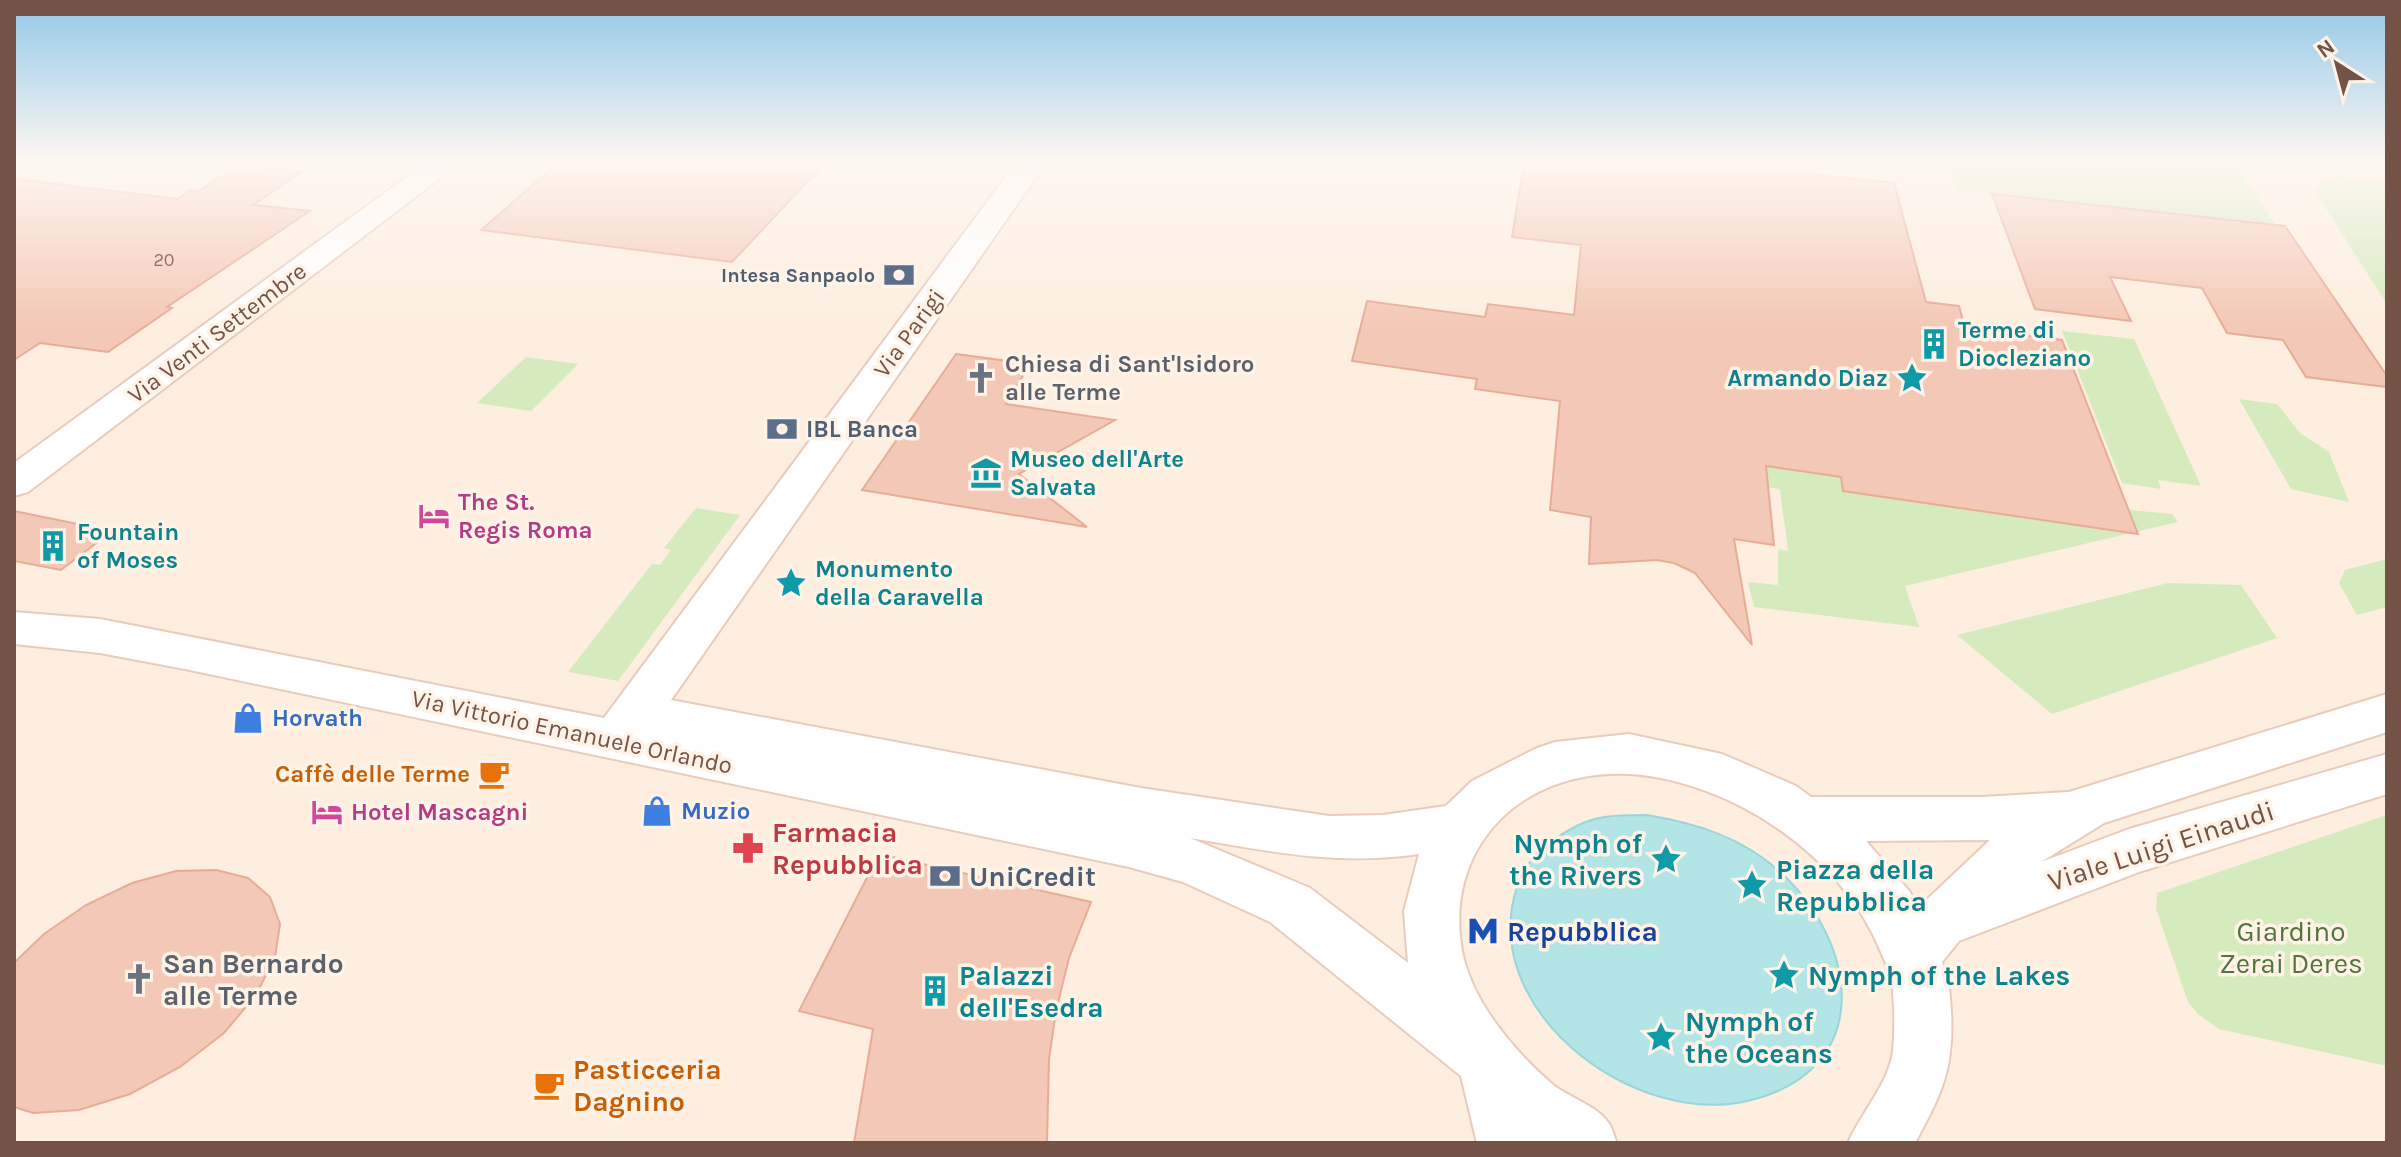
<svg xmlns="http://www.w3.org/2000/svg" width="2401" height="1157" font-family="Karla,sans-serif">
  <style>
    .green { fill: #d5ebbe }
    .water { fill: #b3e5e7; stroke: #99d6d9; stroke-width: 2 }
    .building { fill: #f4c8b6; stroke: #e7ac95; stroke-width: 2 }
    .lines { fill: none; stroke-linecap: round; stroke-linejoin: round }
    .secondary-casing { stroke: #e9cbbb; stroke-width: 4 }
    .secondary { fill: #fff; fill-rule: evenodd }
    .labels { text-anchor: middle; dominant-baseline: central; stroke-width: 7; stroke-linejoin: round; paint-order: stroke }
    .far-number-label { font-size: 18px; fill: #957062 }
    .far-service-label { font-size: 20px; font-weight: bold; fill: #4e5e75; stroke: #fff3e7; text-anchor: end }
    .culture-label { font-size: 24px; font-weight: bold; fill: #0d838f; stroke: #fff3e7; text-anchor: start }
    .street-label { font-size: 24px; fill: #755246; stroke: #fff3e7 }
    .worship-label { font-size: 24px; font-weight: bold; fill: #5b616d; stroke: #fff3e7; text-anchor: start }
    .service-label { font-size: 24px; font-weight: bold; fill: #4e5e75; stroke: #fff3e7; text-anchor: start }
    .hotel-label { font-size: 24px; font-weight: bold; fill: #b23c85; stroke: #fff3e7; text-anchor: start }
    .shop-label { font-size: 24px; font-weight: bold; fill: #366cbe; stroke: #fff3e7; text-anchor: start }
    .food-label { font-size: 24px; font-weight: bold; fill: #c56008; stroke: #fff3e7; text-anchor: end }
    .near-health-label { font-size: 28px; font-weight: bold; fill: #be3a42; stroke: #fff3e7; text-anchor: start }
    .near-culture-label { font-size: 28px; font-weight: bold; fill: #0d838f; stroke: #fff3e7; text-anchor: start }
    .near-street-label { font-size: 28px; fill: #755246; stroke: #fff3e7 }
    .near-service-label { font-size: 28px; font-weight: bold; fill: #4e5e75; stroke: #fff3e7; text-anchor: start }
    .near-transit-label { font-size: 28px; font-weight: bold; fill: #164399; stroke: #fff3e7; text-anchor: start }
    .near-park-label { font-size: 28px; fill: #52753b; stroke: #fff3e7 }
    .near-worship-label { font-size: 28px; font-weight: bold; fill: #5b616d; stroke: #fff3e7; text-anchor: start }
    .near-food-label { font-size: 28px; font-weight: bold; fill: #c56008; stroke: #fff3e7; text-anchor: start }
  </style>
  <rect width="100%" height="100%" fill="#fdeedf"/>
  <!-- green -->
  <g class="green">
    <polygon points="1947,163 2234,163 2275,224 1956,190"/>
    <polygon points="2337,177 2387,183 2387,304 2316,193 2321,181"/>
    <polygon points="2062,331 2134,339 2201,486 2158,480 2161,489 2122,483"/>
    <polygon points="526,357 578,364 531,411 477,403"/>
    <polygon points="2239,399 2277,404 2300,433 2329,452 2349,502 2291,489"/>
    <polygon points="1745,463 1841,477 1843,491 2137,533 2129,510 2172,514 2178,522 1905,586 1919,627 1754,607 1748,582 1778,585 1778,549 1788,551 1780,489 1748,485"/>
    <polygon points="696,508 740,515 618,681 568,672 652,564 660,565 671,550 664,548"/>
    <polygon points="2387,559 2387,607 2357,615 2339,583 2345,570"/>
    <polygon points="2168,583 2241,585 2277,638 2052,714 1957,635"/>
    <polygon points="2387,815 2387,1066 2219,1029 2199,1015 2188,1002 2156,909 2157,893"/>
  </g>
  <!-- water -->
  <path class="water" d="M1647,815C1695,823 1741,837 1778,870C1861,944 1875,1072 1747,1101C1640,1126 1494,1023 1512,907C1516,883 1526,861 1546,846C1563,832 1583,820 1605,817C1618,815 1633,815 1647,815Z"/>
  <!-- building -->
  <g class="building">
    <polygon points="558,163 825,163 732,262 481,230"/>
    <polygon points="1524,163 1806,163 1808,174 1894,183 1926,302 1959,306 1965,328 2062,340 2138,534 1843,491 1841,477 1766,466 1774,545 1734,539 1752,645 1695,573 1674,563 1657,560 1589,564 1591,517 1550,510 1560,401 1475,389 1477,379 1352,361 1367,301 1485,317 1488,304 1574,315 1581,245 1512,237"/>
    <polygon points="240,165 302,172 253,205 310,211 167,307 172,308 108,352 40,343 14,360 14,179 178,199 191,190 198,191"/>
    <polygon points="1992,194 2285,226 2387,376 2387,387 2306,377 2283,340 2227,333 2202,288 2110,277 2131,321 2035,309"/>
    <polygon points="956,354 1030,364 1006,404 1115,420 1019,474 1087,527 862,490"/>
    <polygon points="14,511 112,531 61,570 14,561"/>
    <polygon points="879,854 1091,902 1069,958 1056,1011 1049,1059 1047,1143 854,1143 873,1029 799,1011"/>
    <polygon points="216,870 248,878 270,897 280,924 275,957 256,995 224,1033 180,1067 130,1094 79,1110 33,1113 14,1107 14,963 44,934 86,905 132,883 176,871"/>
  </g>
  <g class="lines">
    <defs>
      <g id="secondary">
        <polygon points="426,163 460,163 28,492 14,496 14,463"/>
        <path d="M1016,163H1046L671,700L1141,788L1329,816L1383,815L1446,806L1472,781L1537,748L1555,742L1629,734L1722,754L1796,786L1811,797H1981L2069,792L2387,694V732L2104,823L2041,862L2129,829L2387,754V794L2139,872L1959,941L1942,962C1949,979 1950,994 1951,1012C1954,1069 1942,1093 1915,1143H1848C1861,1113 1889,1083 1893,1051C1895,1030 1895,1000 1891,978C1889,969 1884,959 1880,950C1841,855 1732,781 1630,774C1525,768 1443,844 1462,951C1472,1002 1514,1051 1552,1084C1568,1097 1595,1105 1607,1121C1612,1126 1614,1137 1617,1143H1477L1461,1076L1270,922L1183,882L1129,867L185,669L100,653L14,644V612L100,619L604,718ZM1190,838C1268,851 1338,866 1419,854L1404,911L1408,963L1310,888ZM1990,840L1918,908L1910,892L1866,841Z"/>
      </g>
    </defs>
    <!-- secondary casing -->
    <use href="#secondary" class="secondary-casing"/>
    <!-- secondary -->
    <use href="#secondary" class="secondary"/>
  </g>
  <!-- sky -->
  <linearGradient id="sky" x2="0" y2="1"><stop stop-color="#93c8e8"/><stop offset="0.5" stop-color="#fef7f1"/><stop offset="1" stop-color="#fef7f1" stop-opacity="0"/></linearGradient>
  <rect width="2401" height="325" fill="url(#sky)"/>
  <!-- icons -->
  <defs>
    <symbol id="bank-bare" viewBox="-9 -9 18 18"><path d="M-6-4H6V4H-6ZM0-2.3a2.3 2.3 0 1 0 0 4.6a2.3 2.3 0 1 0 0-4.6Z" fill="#5c6f8a" stroke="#fff3e7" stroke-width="2.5" paint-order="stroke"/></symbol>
    <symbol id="building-bare" viewBox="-9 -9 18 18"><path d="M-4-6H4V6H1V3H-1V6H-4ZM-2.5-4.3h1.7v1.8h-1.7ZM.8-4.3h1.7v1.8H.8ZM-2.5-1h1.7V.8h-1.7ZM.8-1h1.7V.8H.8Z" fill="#0f9aa8" stroke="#fff3e7" stroke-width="2.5" paint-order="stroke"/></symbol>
    <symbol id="church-bare" viewBox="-9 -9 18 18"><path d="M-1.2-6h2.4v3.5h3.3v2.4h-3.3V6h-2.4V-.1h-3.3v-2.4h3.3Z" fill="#6b7280" stroke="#fff3e7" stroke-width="2.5" paint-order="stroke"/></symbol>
    <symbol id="sight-bare" viewBox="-9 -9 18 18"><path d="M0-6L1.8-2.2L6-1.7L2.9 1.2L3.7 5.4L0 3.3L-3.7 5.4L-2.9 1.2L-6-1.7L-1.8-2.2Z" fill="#0f9aa8" stroke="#fff3e7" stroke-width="2.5" paint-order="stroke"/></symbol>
    <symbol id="museum-bare" viewBox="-9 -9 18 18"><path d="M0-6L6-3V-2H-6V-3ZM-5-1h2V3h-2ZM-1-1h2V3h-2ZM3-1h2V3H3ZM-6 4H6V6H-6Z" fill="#0f9aa8" stroke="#fff3e7" stroke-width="2.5" paint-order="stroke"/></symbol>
    <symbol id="hotel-bare" viewBox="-9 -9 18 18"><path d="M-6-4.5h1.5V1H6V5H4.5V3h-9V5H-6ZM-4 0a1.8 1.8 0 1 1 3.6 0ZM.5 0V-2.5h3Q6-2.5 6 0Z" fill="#d1479c" stroke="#fff3e7" stroke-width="2.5" paint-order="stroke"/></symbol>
    <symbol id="shop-bare" viewBox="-9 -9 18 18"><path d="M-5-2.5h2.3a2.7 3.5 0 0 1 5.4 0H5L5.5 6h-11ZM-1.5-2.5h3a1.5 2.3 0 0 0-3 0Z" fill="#3f7fe0" stroke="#fff3e7" stroke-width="2.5" paint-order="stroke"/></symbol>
    <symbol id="cafe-bare" viewBox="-9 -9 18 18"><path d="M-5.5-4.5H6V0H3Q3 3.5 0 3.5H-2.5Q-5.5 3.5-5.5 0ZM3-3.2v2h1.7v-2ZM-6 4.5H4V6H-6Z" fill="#e8710a" stroke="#fff3e7" stroke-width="2.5" paint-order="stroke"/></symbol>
    <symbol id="pharmacy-bare" viewBox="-9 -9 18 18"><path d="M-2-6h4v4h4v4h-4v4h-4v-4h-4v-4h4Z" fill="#e0444e" stroke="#fff3e7" stroke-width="2.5" paint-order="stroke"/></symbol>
    <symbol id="metro-bare" viewBox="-9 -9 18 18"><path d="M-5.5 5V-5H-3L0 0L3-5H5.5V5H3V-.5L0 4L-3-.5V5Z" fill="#1a4fb4" stroke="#fff3e7" stroke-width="2.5" paint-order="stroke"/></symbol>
  </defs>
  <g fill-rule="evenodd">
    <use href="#bank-bare" x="877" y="253" width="44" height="44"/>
    <use href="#building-bare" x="1912" y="322" width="44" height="44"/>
    <use href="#church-bare" x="959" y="356" width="44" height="44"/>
    <use href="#sight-bare" x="1890" y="356" width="44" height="44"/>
    <use href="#bank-bare" x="760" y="407" width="44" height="44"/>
    <use href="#museum-bare" x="964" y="451" width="44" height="44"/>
    <use href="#hotel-bare" x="412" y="494" width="44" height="44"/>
    <use href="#building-bare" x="31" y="524" width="44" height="44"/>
    <use href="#sight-bare" x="769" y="561" width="44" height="44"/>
    <use href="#shop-bare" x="226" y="696" width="44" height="44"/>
    <use href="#cafe-bare" x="472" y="752" width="44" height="44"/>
    <use href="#shop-bare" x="635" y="789" width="44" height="44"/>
    <use href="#hotel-bare" x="305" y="790" width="44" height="44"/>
    <use href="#pharmacy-bare" x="726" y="826" width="44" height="44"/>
    <use href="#sight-bare" x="1644" y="837" width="44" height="44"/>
    <use href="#bank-bare" x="923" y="854" width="44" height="44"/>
    <use href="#sight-bare" x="1730" y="863" width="44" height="44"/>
    <use href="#metro-bare" x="1461" y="909" width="44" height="44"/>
    <use href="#sight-bare" x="1762" y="953" width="44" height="44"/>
    <use href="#church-bare" x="117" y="957" width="44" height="44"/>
    <use href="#building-bare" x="913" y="969" width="44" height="44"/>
    <use href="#sight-bare" x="1639" y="1015" width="44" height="44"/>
    <use href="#cafe-bare" x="527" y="1063" width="44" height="44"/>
  </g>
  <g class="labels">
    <!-- far-number labels -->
    <g class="far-number-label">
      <text x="164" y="260">20</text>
    </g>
    <!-- far-service labels -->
    <g class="far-service-label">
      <text x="875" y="275">Intesa Sanpaolo</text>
    </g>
    <!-- culture labels -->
    <g class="culture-label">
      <text x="1958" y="330">Terme di<tspan x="1958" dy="28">Diocleziano</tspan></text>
      <text x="1888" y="378" text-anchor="end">Armando Diaz</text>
      <text x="1010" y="459">Museo dell'Arte<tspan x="1010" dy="28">Salvata</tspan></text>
      <text x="77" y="532">Fountain<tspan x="77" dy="28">of Moses</tspan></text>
      <text x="815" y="569">Monumento<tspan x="815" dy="28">della Caravella</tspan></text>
    </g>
    <!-- street labels -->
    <g class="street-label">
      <text transform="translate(217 333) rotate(-37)">Via Venti Settembre</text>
      <text transform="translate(909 333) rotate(-54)">Via Parigi</text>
      <text transform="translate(572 732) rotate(12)">Via Vittorio Emanuele Orlando</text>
    </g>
    <!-- worship labels -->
    <g class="worship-label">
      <text x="1005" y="364">Chiesa di Sant'Isidoro<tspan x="1005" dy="28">alle Terme</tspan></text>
    </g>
    <!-- service labels -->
    <g class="service-label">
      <text x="806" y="429">IBL Banca</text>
    </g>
    <!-- hotel labels -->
    <g class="hotel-label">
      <text x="458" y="502">The St.<tspan x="458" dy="28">Regis Roma</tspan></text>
      <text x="351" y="812">Hotel Mascagni</text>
    </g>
    <!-- shop labels -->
    <g class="shop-label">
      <text x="272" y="718">Horvath</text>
      <text x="681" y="811">Muzio</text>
    </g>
    <!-- food labels -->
    <g class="food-label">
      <text x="470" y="774">Caffè delle Terme</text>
    </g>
    <!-- near-health labels -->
    <g class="near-health-label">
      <text x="772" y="832">Farmacia<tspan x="772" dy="32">Repubblica</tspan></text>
    </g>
    <!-- near-culture labels -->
    <g class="near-culture-label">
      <text x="1642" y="843" text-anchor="end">Nymph of<tspan x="1642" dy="32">the Rivers</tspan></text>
      <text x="1776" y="869">Piazza della<tspan x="1776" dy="32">Repubblica</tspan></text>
      <text x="959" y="975">Palazzi<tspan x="959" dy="32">dell'Esedra</tspan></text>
      <text x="1808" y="975">Nymph of the Lakes</text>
      <text x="1685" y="1021">Nymph of<tspan x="1685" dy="32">the Oceans</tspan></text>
    </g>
    <!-- near-street labels -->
    <g class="near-street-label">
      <text transform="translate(2161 846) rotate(-18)">Viale Luigi Einaudi</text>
    </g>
    <!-- near-service labels -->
    <g class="near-service-label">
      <text x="969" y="876">UniCredit</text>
    </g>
    <!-- near-transit labels -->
    <g class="near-transit-label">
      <text x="1507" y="931">Repubblica</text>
    </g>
    <!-- near-park labels -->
    <g class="near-park-label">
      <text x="2291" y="931">Giardino<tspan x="2291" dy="32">Zerai Deres</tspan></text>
    </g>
    <!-- near-worship labels -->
    <g class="near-worship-label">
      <text x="163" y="963">San Bernardo<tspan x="163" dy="32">alle Terme</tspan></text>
    </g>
    <!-- near-food labels -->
    <g class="near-food-label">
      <text x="573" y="1069">Pasticceria<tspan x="573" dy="32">Dagnino</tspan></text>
    </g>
  </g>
  <!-- border -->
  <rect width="2401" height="1157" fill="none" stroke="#755246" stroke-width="32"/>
  <!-- north arrow -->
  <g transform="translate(2337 64) rotate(324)" stroke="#fff3e7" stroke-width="6" paint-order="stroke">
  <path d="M0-6L14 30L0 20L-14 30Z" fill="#755246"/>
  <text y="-12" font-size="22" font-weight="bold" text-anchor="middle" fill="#755246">N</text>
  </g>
</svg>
